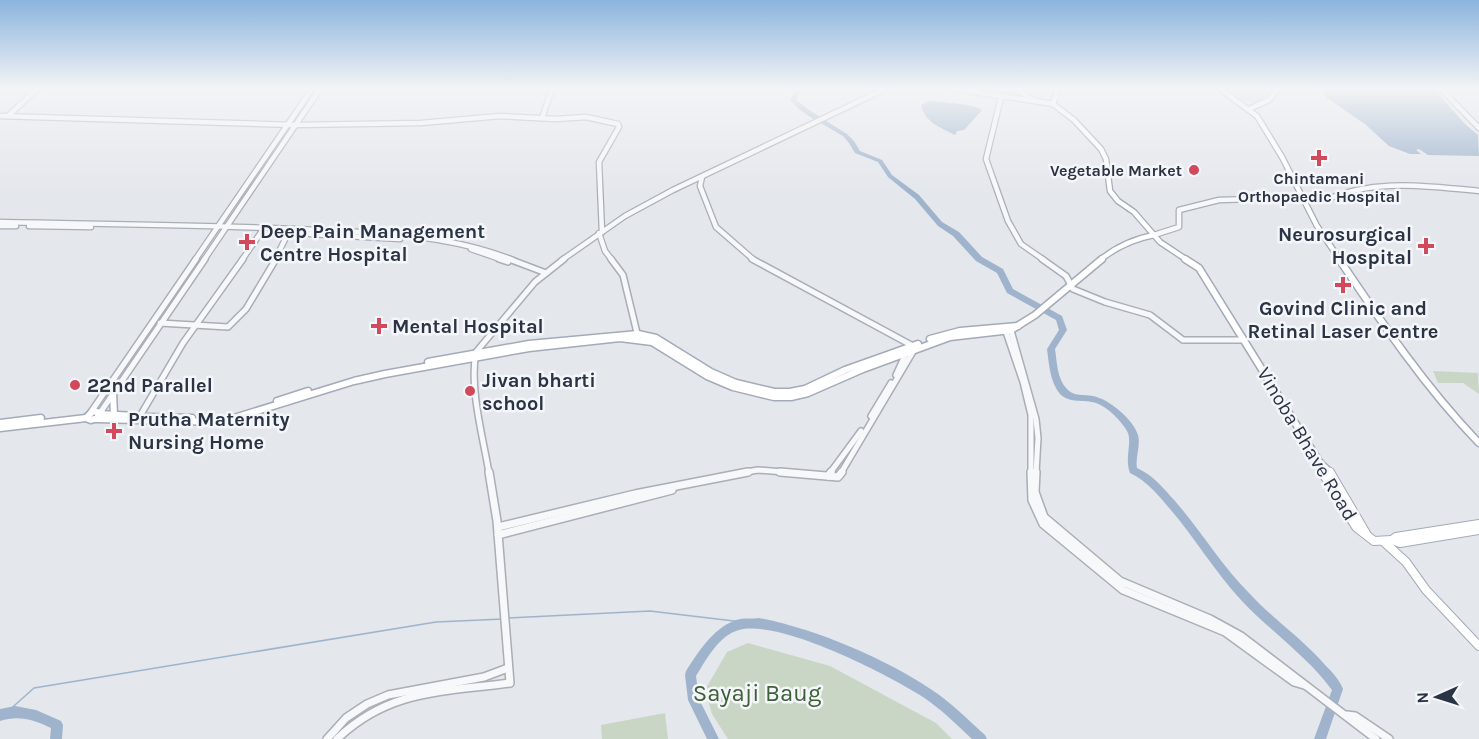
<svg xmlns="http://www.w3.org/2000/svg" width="1479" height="739" font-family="Karla,sans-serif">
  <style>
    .green { fill: #c9d6c5 }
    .water { fill: #9fb4cc }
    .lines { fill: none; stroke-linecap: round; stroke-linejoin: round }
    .stream { stroke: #9fb4cc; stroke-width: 1.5 }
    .river { fill: #9fb4cc; fill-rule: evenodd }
    .minor-far2-casing { stroke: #a9aeb7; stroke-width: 7 }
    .minor-far1-casing { stroke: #a9aeb7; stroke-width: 8 }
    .minor-casing { stroke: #a9aeb7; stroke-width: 10 }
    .major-far2-casing { stroke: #a3abb8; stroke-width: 7 }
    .major-far1-casing { stroke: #a3abb8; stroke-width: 9 }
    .major-casing { stroke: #a3abb8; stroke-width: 10 }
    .minor-far2 { stroke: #f7f8fa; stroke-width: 4.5 }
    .minor-far1 { stroke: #f7f8fa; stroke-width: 5 }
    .minor { stroke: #f7f8fa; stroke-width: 7 }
    .major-far2 { stroke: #fff; stroke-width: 4.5 }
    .major-far1 { stroke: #fff; stroke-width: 6 }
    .major { stroke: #fff; stroke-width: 8 }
    .poi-dot { fill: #d1495b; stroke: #f4f6f9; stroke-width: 2 }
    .labels { text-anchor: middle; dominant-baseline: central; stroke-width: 5; stroke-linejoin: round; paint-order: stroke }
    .far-poi-label { font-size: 16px; font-weight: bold; fill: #2b3445; stroke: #f4f6f9; text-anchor: end }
    .poi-label { font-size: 20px; font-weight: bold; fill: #2b3445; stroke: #f4f6f9; text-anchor: start }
    .street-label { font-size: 20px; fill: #2b3445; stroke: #f4f6f9 }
    .near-park-label { font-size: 24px; fill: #3f6138; stroke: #f4f6f9 }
  </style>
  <rect width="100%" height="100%" fill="#e4e7ec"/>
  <!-- green -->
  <g class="green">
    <polygon points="1230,89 1273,89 1274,90 1257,103 1240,100 1238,95"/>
    <polygon points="1433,371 1478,373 1479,394 1463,383 1438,383"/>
    <polygon points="748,643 830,666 936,723 952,739 728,739 712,714 705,690 727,652"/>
    <polygon points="665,713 668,739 602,739 601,725"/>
  </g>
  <!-- water -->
  <g class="water">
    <polygon points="1321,89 1434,89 1465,124 1478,135 1479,156 1428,155 1419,149 1416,150 1421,154 1410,154 1389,146 1365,124 1327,98"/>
    <path d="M929,101C940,102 976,104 982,110L964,130L957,131L955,135C940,127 925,123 921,105Z"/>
  </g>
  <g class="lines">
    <!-- stream -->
    <g class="stream">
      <polyline points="508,618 650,611 759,624"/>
      <polyline points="6,713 34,688 436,622 503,619"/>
    </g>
    <!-- river -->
    <g class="river">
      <path d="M791,89L800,90L801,91L796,100L812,112L847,134L854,141L860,151L882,160L892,175L919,195L942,222L959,232L982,257L1003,269L1013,289L1062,316L1067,330L1055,349C1057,362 1057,379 1067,389C1074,397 1084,394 1093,396C1109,399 1133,419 1138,435C1141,445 1135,457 1137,468C1153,475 1163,488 1175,501C1201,531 1222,566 1250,594C1274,620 1304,640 1327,667C1333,673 1340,681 1343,689L1326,739H1314L1332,690C1306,655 1270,631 1241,600C1215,572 1195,538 1170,509C1158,495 1147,481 1130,473C1124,457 1133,442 1127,431C1121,421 1108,407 1096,403C1084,399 1070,404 1060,394C1050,382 1049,364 1047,349L1059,330L1056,320L1007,293L997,273L976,261L953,236L938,226L915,199L888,177L878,162L855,153L849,143L843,136L807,115L799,109L790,100L795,92Z"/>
      <path d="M759,618C816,629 884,658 932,690C952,703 968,720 985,735L987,739H972C957,725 941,709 923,697C887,674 780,619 739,630C719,635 706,660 696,676L699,699L719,739H707L688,700L685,675L686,671C699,651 715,625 740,619C746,618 753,619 759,618Z"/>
      <path d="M15,706L36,710L61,721L63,725L62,739H50L51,728C34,720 19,715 0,721V709Z"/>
    </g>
    <defs>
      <g id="minor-far2">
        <polyline points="953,89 1035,101"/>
        <polyline points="1017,89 1035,101 1053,104"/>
        <polyline points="1441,89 1479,128"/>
        <polyline points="1001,97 986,159 1008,221 1021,244 1044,260"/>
        <polyline points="0,116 294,125 421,123 500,116 555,119 586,117 618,124 619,127 599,162 602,232"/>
        <polyline points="8,116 37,89"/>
        <polyline points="542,118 552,89"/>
        <polyline points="702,177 700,186 716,227 754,260"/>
        <path d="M0,222C99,224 198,225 297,229C370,232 445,233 513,260"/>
        <polyline points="0,226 16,226"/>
        <polyline points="29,226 91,227"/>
        <polyline points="599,233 605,251 612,260"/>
        <polyline points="310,234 400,239"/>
        <path d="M1154,235L1179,227V210L1219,200L1333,197C1379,179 1431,186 1479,191"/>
        <polyline points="471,249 503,260"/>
        <polyline points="195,260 312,89"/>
        <polyline points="204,260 320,89"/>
        <polyline points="242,260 264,228"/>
        <polyline points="275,260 290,229"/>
        <polyline points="562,260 625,216 673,190 885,89"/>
      </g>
      <g id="minor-far1">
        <polyline points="499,259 508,262"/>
        <polyline points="509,259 546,273"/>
        <polyline points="611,259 623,275 638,337"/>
        <polyline points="752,259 913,346 914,350 841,473"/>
        <polyline points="1042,259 1066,276 1073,289 1105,302 1150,315 1183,340 1245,340"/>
        <polyline points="160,323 228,327 246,309 276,259"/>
        <polyline points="1010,327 1036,419 1038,438 1036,473"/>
        <polyline points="1005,329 1023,382 1031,415 1031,473"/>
        <polyline points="896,375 907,351"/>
        <polyline points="91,412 196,259"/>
        <polyline points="100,413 205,259"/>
        <polyline points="140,416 183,343 243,259"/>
        <polyline points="871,416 891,383"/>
        <path d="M489,473C483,437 469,388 476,352L535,282L564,259"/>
        <polyline points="740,473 758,470 797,473"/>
        <polyline points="830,473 861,431"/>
      </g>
      <g id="minor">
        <polyline points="780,472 838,477 842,472"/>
        <polyline points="1031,472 1032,500 1043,524 1123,590 1225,632 1294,682 1304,685"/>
        <polyline points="1036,472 1035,492 1044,517 1120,581 1210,619 1241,636 1376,739"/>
        <polyline points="828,476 831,472"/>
        <polyline points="498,527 635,494 748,472"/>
        <polyline points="498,535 672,490"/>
        <polyline points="1347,715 1355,716 1389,739"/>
        <polyline points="327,739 346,718 367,704 388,695 484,677 508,668"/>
        <path d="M337,739C389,689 443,692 510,683L497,521L489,472"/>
      </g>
      <g id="major-far2">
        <polyline points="1058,89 1053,104 1074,120 1101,149 1106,159 1110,191 1118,201 1134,212 1160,242 1187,260"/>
        <polyline points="1220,89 1257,116 1282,157 1317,226 1340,260"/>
        <polyline points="1249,109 1269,100 1277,89"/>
        <path d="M1100,260C1116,247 1133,239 1154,235"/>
      </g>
      <g id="major-far1">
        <polyline points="1185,259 1199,268 1320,463 1323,473"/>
        <path d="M1339,259C1382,323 1425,387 1479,443"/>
        <polyline points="930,339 960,331 1018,326"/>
        <polyline points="428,362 529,344 638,334 656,338 711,372 736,383 774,392 790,392 805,389 845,370 918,344"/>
        <polyline points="113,392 114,415"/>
        <polyline points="277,401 308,391"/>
        <polygon points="93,411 100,413 97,418 91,420 86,418"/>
        <polyline points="100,414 135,416"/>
        <polyline points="148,417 192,418"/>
        <polyline points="96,419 221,422 354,381 385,374 529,348 620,338 652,342 707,376 733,387 774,397 791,397 808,393 863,369 950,337 1011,330 1035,315 1102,259"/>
        <polyline points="0,423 41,418"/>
        <polyline points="0,428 86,418"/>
        <polyline points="1320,463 1331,473"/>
      </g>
      <g id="major">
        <polyline points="1322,472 1356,527 1374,541 1392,540 1400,543 1479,530"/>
        <polyline points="1330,472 1367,535"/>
        <polyline points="1392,540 1396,537 1479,524"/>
        <polyline points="1383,541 1406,562 1426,590 1479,646"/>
      </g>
    </defs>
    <!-- minor-far2 casing -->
    <use href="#minor-far2" class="minor-far2-casing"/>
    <!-- minor-far1 casing -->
    <use href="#minor-far1" class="minor-far1-casing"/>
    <!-- minor casing -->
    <use href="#minor" class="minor-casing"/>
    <!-- major-far2 casing -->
    <use href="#major-far2" class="major-far2-casing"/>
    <!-- major-far1 casing -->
    <use href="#major-far1" class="major-far1-casing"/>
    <!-- major casing -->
    <use href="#major" class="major-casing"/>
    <!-- minor-far2 -->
    <use href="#minor-far2" class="minor-far2"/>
    <!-- minor-far1 -->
    <use href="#minor-far1" class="minor-far1"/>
    <!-- minor -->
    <use href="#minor" class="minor"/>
    <!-- major-far2 -->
    <use href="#major-far2" class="major-far2"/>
    <!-- major-far1 -->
    <use href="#major-far1" class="major-far1"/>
    <!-- major -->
    <use href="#major" class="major"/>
  </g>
  <!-- sky -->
  <linearGradient id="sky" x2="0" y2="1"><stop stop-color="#8bb4dd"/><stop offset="0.46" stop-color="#f3f4f6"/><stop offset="1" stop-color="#f3f4f6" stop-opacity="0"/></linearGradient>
  <rect width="1479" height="192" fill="url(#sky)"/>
  <!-- markers -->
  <g class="poi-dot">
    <path d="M1316 149h6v6h6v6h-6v6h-6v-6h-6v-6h6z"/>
    <circle cx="1194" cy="170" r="6"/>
    <path d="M244 233h6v6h6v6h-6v6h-6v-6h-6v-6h6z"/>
    <path d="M1423 237h6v6h6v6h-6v6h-6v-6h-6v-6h6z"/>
    <path d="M1340 276h6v6h6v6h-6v6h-6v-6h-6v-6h6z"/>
    <path d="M376 317h6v6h6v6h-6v6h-6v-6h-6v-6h6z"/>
    <circle cx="75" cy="385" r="6"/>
    <circle cx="470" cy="391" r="6"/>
    <path d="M111 422h6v6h6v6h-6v6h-6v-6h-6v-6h6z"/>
  </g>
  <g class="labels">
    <!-- far-poi labels -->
    <g class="far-poi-label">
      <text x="1182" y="170">Vegetable Market</text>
      <text x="1319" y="178" text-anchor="middle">Chintamani<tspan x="1319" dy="18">Orthopaedic Hospital</tspan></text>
    </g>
    <!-- poi labels -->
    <g class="poi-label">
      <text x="260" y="231">Deep Pain Management<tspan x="260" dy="23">Centre Hospital</tspan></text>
      <text x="1412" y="234" text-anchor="end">Neurosurgical<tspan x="1412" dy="23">Hospital</tspan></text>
      <text x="1343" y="308" text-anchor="middle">Govind Clinic and<tspan x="1343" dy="23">Retinal Laser Centre</tspan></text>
      <text x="392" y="326">Mental Hospital</text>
      <text x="482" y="380">Jivan bharti<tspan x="482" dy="23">school</tspan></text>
      <text x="87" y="385">22nd Parallel</text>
      <text x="128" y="419">Prutha Maternity<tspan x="128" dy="23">Nursing Home</tspan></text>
    </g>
    <!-- street labels -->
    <g class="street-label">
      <text transform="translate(1307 444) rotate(59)">Vinoba Bhave Road</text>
    </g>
    <!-- near-park labels -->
    <g class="near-park-label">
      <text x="757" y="693">Sayaji Baug</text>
    </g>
  </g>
  <!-- north arrow -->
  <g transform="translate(1437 697) rotate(267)" stroke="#f4f6f9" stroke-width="4.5" paint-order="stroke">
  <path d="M0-4.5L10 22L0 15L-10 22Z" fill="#2b3445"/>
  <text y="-9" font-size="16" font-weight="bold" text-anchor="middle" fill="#2b3445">N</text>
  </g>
</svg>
